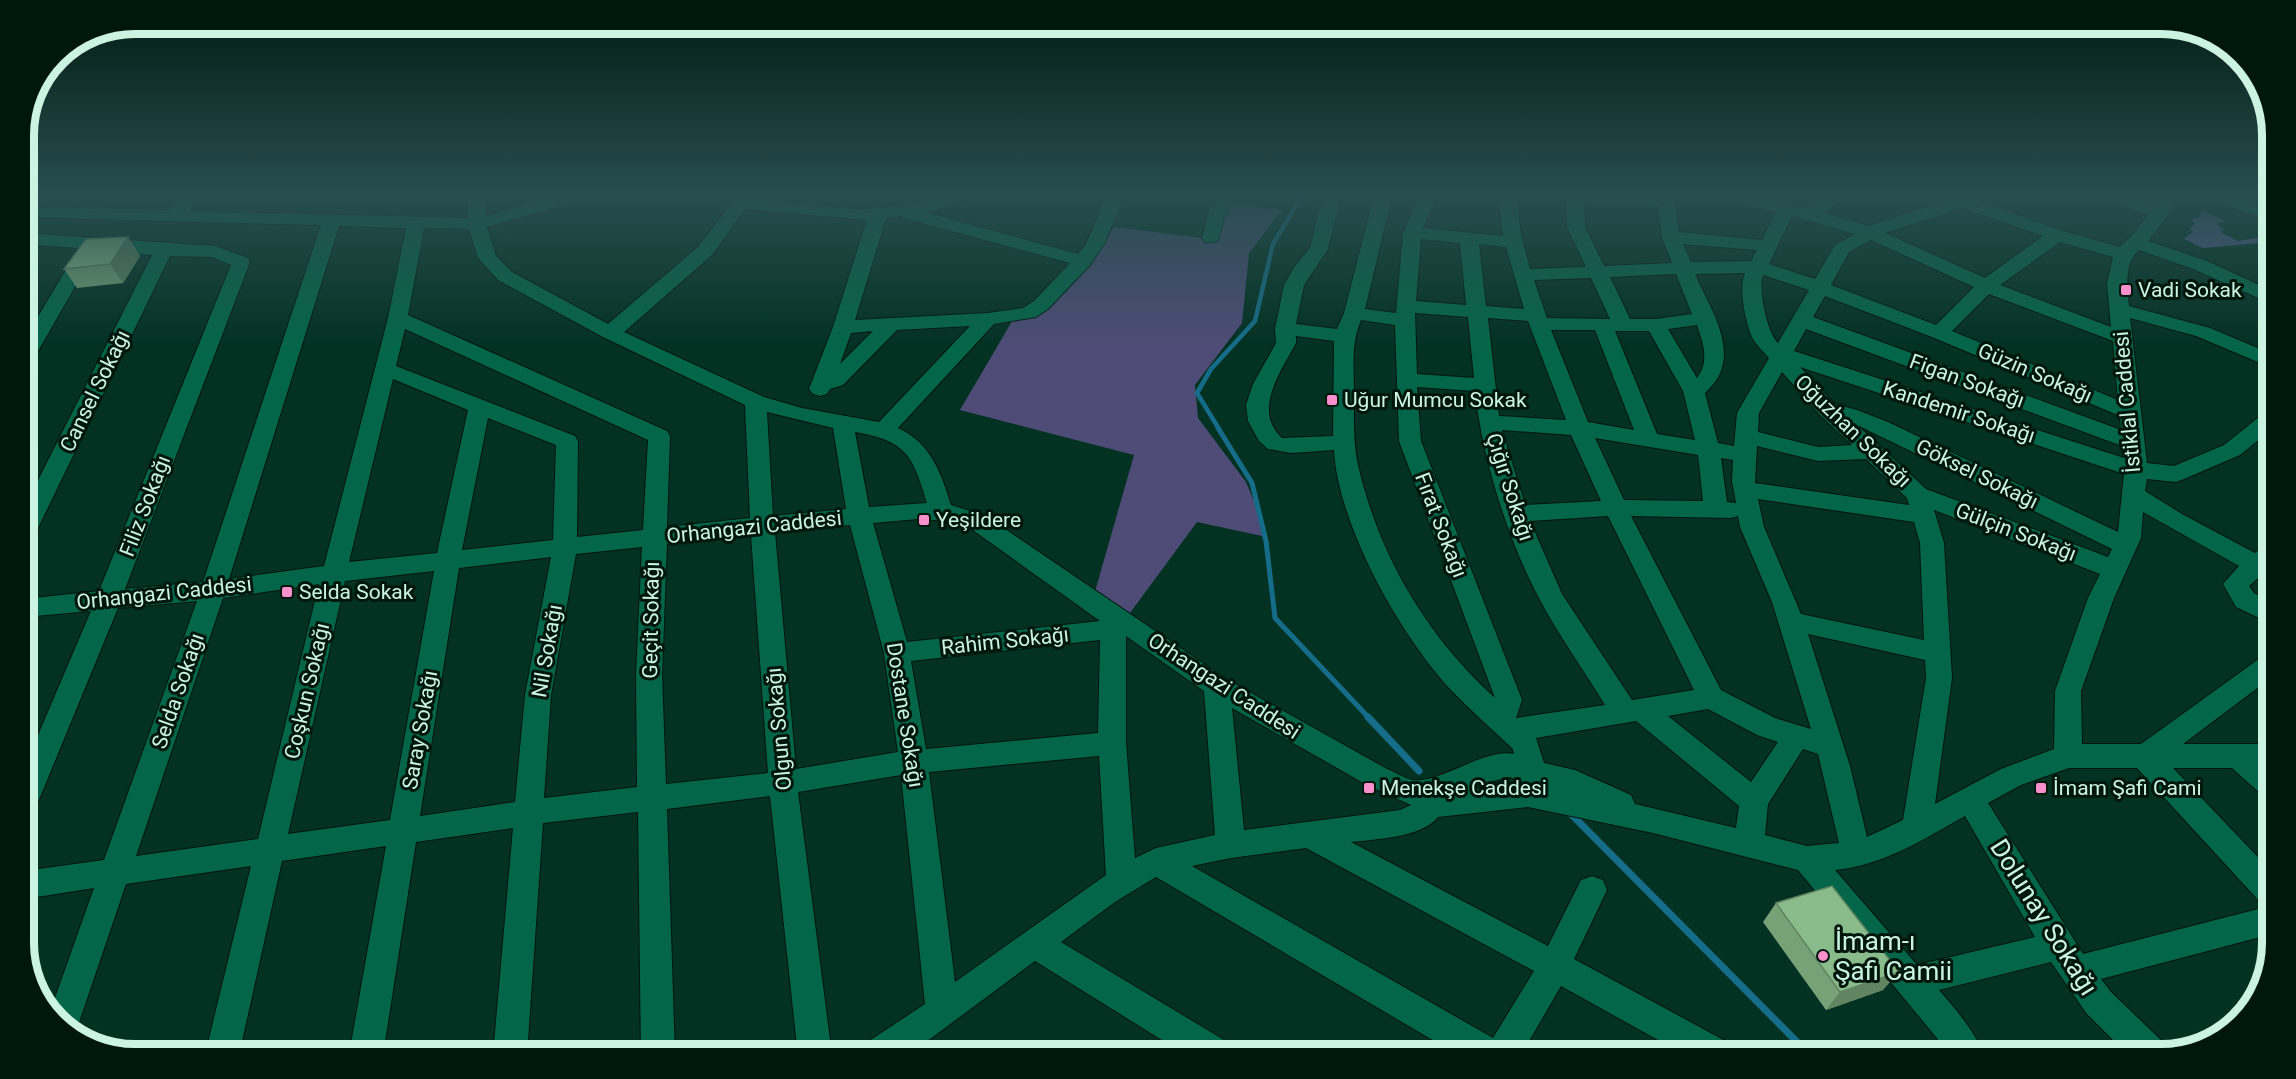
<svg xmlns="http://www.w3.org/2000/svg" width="2296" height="1079" font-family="Roboto,sans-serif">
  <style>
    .green { fill: #4e4c77 }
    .forest { fill: #5a578e }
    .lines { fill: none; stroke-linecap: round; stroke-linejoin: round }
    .stream-far2 { stroke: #166d89; stroke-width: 4.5 }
    .stream-far1 { stroke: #166d89; stroke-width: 5 }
    .stream { stroke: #166d89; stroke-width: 7 }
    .minor-casing { stroke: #00170e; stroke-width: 2 }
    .minor { fill: #046649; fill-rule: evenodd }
    .wall { fill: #77a278 }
    .shaded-wall { fill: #618461 }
    .building { fill: #8abc8b; stroke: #618461; stroke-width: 1.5 }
    .poi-dot { fill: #f890cc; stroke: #00170e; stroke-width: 2 }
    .labels { text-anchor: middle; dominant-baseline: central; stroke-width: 6; stroke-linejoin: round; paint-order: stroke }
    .poi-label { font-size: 21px; fill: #ccf3e1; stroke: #00170e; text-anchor: start }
    .street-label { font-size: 21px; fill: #ccf3e1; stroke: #00170e }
    .near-street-label { font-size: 26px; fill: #ccf3e1; stroke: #00170e }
    .near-poi-label { font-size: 26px; fill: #ccf3e1; stroke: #00170e; text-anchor: start }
    .rim { fill: none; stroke: #ccf3e1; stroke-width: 8 }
  </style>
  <rect width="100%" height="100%" fill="#033122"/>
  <!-- green -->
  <polygon class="green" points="1235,204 1282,210 1249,253 1242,323 1195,385 1198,418 1246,482 1259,513 1262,536 1197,522 1127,617 1094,595 1134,455 960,410 1018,311 1091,265 1114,227 1202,238"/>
  <!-- forest -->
  <polygon class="forest" points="2203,211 2225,221 2217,224 2224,230 2220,232 2238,241 2262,237 2270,242 2203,248 2184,239 2193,232 2190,229 2195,223 2191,220 2199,217"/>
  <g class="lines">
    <!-- stream-far2 -->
    <polyline class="stream-far2" points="1219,429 1197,393 1211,369 1255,321 1273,244 1302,196"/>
    <!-- stream-far1 -->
    <polyline class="stream-far1" points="1218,428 1252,483 1266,541 1275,618 1370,719"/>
    <!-- stream -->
    <g class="stream">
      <polyline points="1368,717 1419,771"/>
      <polyline points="1571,814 1810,1055"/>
    </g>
    <defs>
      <g id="minor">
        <path d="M183,196H203L189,211L468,218L467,196H485L486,216L556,196H586L583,200L487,227L496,256L512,272L608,324L698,247L737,196H755L753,199L860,210L925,203L940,196H964L961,200L928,213L1078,254L1086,244L1107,196H1125L1104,244L1090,265L1048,309L1036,317L994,324L898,428C931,443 941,473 951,505L986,516L1226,679L1387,769C1395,772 1405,779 1413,780C1442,783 1484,748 1514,754L1513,749C1492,729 1470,710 1450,689C1400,635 1338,525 1334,450L1291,453L1268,449L1259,441L1248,421L1246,405L1253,384L1276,343L1275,329L1284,285L1295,266L1310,248L1323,196H1341L1328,249L1304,285L1296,324L1337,329L1344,313L1374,196H1392L1365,309L1396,313L1403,233L1419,196H1437L1423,228L1503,236L1498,196H1516L1521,234L1530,269L1586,267L1567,227L1566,196H1674L1679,232L1762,240L1776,212L1726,200L1723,196H1767L1765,199L1807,209L1825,196H1846L1824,213L1869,226L1961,196H1983L1978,201L2063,231L2120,247L2136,231L2149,214L2103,200L2100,196H2129L2155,204L2158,196H2176L2170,212L2148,241L2207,261L2272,291V304L2193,269L2139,250C2124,263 2127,287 2129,306L2210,328L2272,354V368L2196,336L2130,318L2147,463L2174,466L2224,445L2264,413L2272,411V429L2240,455L2184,479L2176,482L2147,479L2145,491L2182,514L2255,553L2263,546L2272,543V566L2249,586L2254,593L2272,603V624L2236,607L2223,584L2239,566L2143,512L2141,538L2114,598L2081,691L2082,744H2141L2263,656L2272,653V677L2183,744H2272V798L2262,795L2232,768H2173L2272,872V934L2101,979L2111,992L2164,1043L2168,1053L2128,1055L2087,1014L2051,962L1939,990C1956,1010 1974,1030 1984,1055H1948L1936,1037L1798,870L1653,833L1528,807L1438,817C1421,838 1376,839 1351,842L1548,946L1581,880L1592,876L1603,880L1607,890L1574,959L1729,1043L1734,1055H1685L1561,986L1521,1055H1458L1156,877L1115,902L1061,942L1229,1043L1234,1055H1186L1035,961L926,1042L933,1055H861L866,1043L925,1004L901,775L798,792L832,1055H798L770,796L667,809L675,1055H641L638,812L543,823L527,1055H493L513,828L416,842L383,1055H349L386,846L282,861L239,1055H205L251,866L126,884L75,1034L50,1012L94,888L24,899V871L104,860L197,601L118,608L38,802L34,811L24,814V768L91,611L24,617V599L99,591L231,265L212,257L170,256L36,532L32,538L24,540V508L152,255L94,250L95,252L34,358L31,362L24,364V340L79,248L24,244V233L215,246L248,258L250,262L125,589L203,582L321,225L24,217V207L168,210ZM1584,205L1658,206L1662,237L1672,263L1604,266L1585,227ZM1963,208L2043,236L1985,278L1885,233ZM745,209L867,220L833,327L809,389L813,394L820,396L827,394L830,389L843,385L897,330L970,326L879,422L802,408L764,397L624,332L712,255ZM902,216L903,218L1070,263L1034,301L1023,308L988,313L855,320L886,218ZM1792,216L1855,234L1835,245L1815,279L1769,264ZM339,226L406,228L388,318L324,566L229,579ZM424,228L469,229L478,258L498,280L603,337L745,405L750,518L667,527L670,436L667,431L408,315ZM1421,239L1460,243L1466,305L1416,301ZM1871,240L1974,287L1936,325L1831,285L1849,252ZM2060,242L2113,257L2107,284L2111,327L2000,285ZM1479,244L1506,247L1524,309L1486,306ZM1683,244L1757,250L1751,261L1691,262ZM1745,273C1738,288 1746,325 1753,339C1757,346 1764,352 1769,358L1737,413L1734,446L1718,443L1705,393C1745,358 1712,313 1695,274ZM1676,274L1692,314L1656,319H1630L1610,277ZM1763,275L1809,290L1778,343C1767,332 1758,290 1763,275ZM1591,278L1610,319L1547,318L1534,280ZM1989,294L2113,341L2118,400L1952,331ZM1825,296L1932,337L2120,416L2121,430L1813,317ZM1415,313L1468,317L1474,378L1417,374ZM1488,318L1528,321L1566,420L1499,416ZM1361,320L1395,325L1399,441L1495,698C1426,635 1379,556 1358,465C1353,442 1354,415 1354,392C1354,367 1351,343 1361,320ZM1697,325C1703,343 1710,361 1697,378L1668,329ZM405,329L648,440L643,530L577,537L578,441L575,436L396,366ZM1806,329L2122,446L2124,458L1794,351ZM1551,330H1595L1634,430L1588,422ZM873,331L840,364L851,333ZM1615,331H1649L1683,391L1695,440L1657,434ZM1296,336L1334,341L1333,436L1282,438C1252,411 1281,371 1296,343ZM1800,367L2124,474L2118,532L1888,422L1857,410L1835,404ZM1782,372L1819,414L1852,445L1818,447L1758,432L1759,413ZM393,379L468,410L437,553L349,562ZM1417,387L1475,391C1482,457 1508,541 1540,600C1559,636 1584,670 1605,705L1516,718L1522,700L1421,441ZM767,412L833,428L846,509L773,516ZM488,418L556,445L553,540L462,550ZM1857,425L2112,549L2108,557L1926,489ZM1502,430L1571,435L1601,501L1525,505ZM855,432C907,441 913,456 927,503L869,507ZM1595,438L1698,455L1703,501L1624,500ZM1757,446L1818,461L1866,459L1907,498L1909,505L1755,483ZM1721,458L1733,460L1732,481L1736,503L1727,502ZM1758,499L1914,522L1920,543L1924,640L1801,614L1764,527ZM1934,510L2100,574L2088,598L2055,691L2054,749L2001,769L1935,804L1952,678L1944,543ZM1608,516L1694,690L1632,700L1562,594L1530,521ZM1631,516L1731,518L1738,516L1740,527L1772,602L1811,729L1775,718L1721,690ZM918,519L951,521L970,528L1100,621L907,642L873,523ZM850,525L884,653L898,752L796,769L775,532ZM751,535L768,773L666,784L662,675L667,544ZM642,547L636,675L637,787L544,798L551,695L576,554ZM551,557L525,695L515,802L420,816L459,568ZM434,571L390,820L288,834L345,581ZM319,584L258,839L136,856L223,598ZM1808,634L1925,660L1926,678L1903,820L1867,837L1850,766ZM1126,636L1204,691L1215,835L1156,848L1135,858L1126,743ZM1100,640L1098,733L926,749L911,661ZM1232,708L1367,785L1411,805L1400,810L1244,830ZM1708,709L1757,735L1778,742L1751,782L1668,716ZM1636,721L1739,806L1736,828L1635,804L1631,795L1575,770L1544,763L1536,738ZM1803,749L1818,754L1839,843L1807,846L1765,835L1768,804ZM1099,756L1106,875L955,982L929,772ZM2069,768H2137L2261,903L2270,906L2083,954L1988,803L2021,785ZM1510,777L1519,781V784L1468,790L1480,784ZM1965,816L2035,937L1917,965L1835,870C1882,866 1924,839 1965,816ZM1306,848L1534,971L1493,1038L1192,866L1231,858Z"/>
        <polygon points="1221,196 1241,196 1227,209 1217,242 1205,242 1202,238 1210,207"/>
        <polygon points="2206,196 2234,196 2272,209 2272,220 2209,200"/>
      </g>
    </defs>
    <!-- minor casing -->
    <use href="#minor" class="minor-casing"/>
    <!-- minor -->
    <use href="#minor" class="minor"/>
  </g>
  <!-- wall -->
  <g class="wall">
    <polygon points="128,237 140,256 123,283 77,288 64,269"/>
    <polygon points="1776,903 1883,990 1826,1010 1763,922"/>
  </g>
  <!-- shaded-wall -->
  <g class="shaded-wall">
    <polygon points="128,237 140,256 123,283 110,264"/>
    <polygon points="1899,972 1883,990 1826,1010 1840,992"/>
  </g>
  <!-- building -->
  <g class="building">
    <polygon points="128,237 110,264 64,269 86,239"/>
    <polygon points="1832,886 1899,972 1840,992 1776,903"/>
  </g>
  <!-- sky -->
  <linearGradient id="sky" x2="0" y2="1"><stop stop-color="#021b13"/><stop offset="0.56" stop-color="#284e4f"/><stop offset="1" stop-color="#284e4f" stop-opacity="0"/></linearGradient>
  <rect width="2296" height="347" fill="url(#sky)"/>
  <!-- markers -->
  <g class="poi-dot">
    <rect x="2120" y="284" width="12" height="12" rx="3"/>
    <rect x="1326" y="394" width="12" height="12" rx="3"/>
    <rect x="918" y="514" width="12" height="12" rx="3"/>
    <rect x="281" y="586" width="12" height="12" rx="3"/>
    <rect x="1363" y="782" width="12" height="12" rx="3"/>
    <rect x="2035" y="782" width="12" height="12" rx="3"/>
    <circle cx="1823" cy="956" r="6"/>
  </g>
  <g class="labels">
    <!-- poi labels -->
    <g class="poi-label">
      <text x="2138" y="290">Vadi Sokak</text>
      <text x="1344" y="400">Uğur Mumcu Sokak</text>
      <text x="936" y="520">Yeşildere</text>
      <text x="299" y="592">Selda Sokak</text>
      <text x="1381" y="788">Menekşe Caddesi</text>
      <text x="2053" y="788">İmam Şafi Cami</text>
    </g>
    <!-- street labels -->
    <g class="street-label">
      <text transform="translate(2035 373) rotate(23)">Güzin Sokağı</text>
      <text transform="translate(1967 381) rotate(20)">Figan Sokağı</text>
      <text transform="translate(95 391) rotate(-64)">Cansel Sokağı</text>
      <text transform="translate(2127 402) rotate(-95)">İstiklal Caddesi</text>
      <text transform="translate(1959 412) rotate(18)">Kandemir Sokağı</text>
      <text transform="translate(1853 431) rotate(44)">Oğuzhan Sokağı</text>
      <text transform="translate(1977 474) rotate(26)">Göksel Sokağı</text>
      <text transform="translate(1510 487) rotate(72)">Çığır Sokağı</text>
      <text transform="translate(145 506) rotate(-69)">Filiz Sokağı</text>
      <text transform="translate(1441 525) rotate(69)">Fırat Sokağı</text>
      <text transform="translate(754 527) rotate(-6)">Orhangazi Caddesi</text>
      <text transform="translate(2016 532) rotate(21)">Gülçin Sokağı</text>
      <text transform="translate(164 593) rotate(-6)">Orhangazi Caddesi</text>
      <text transform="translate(651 620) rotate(-89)">Geçit Sokağı</text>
      <text transform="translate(1005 641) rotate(-6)">Rahim Sokağı</text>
      <text transform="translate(547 651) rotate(-80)">Nil Sokağı</text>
      <text transform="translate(1224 686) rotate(33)">Orhangazi Caddesi</text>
      <text transform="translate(178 691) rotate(-71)">Selda Sokağı</text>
      <text transform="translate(307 691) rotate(-77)">Coşkun Sokağı</text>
      <text transform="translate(905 715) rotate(81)">Dostane Sokağı</text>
      <text transform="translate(779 729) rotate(-95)">Olgun Sokağı</text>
      <text transform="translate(420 730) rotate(-80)">Saray Sokağı</text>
    </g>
    <!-- near-street labels -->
    <g class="near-street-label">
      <text transform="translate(2044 917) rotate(58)">Dolunay Sokağı</text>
    </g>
    <!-- near-poi labels -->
    <g class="near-poi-label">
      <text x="1835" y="941">İmam-ı<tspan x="1835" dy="30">Şafi Camii</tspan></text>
    </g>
  </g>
  <!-- crop -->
  <path d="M0 0H2296V1079H0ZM135 34H2161A101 101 0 0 1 2262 135V943A101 101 0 0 1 2161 1044H135A101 101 0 0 1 34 943V135A101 101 0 0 1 135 34Z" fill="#00170e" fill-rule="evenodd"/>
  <path class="rim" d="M135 34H2161A101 101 0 0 1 2262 135V943A101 101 0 0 1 2161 1044H135A101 101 0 0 1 34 943V135A101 101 0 0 1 135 34Z"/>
</svg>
